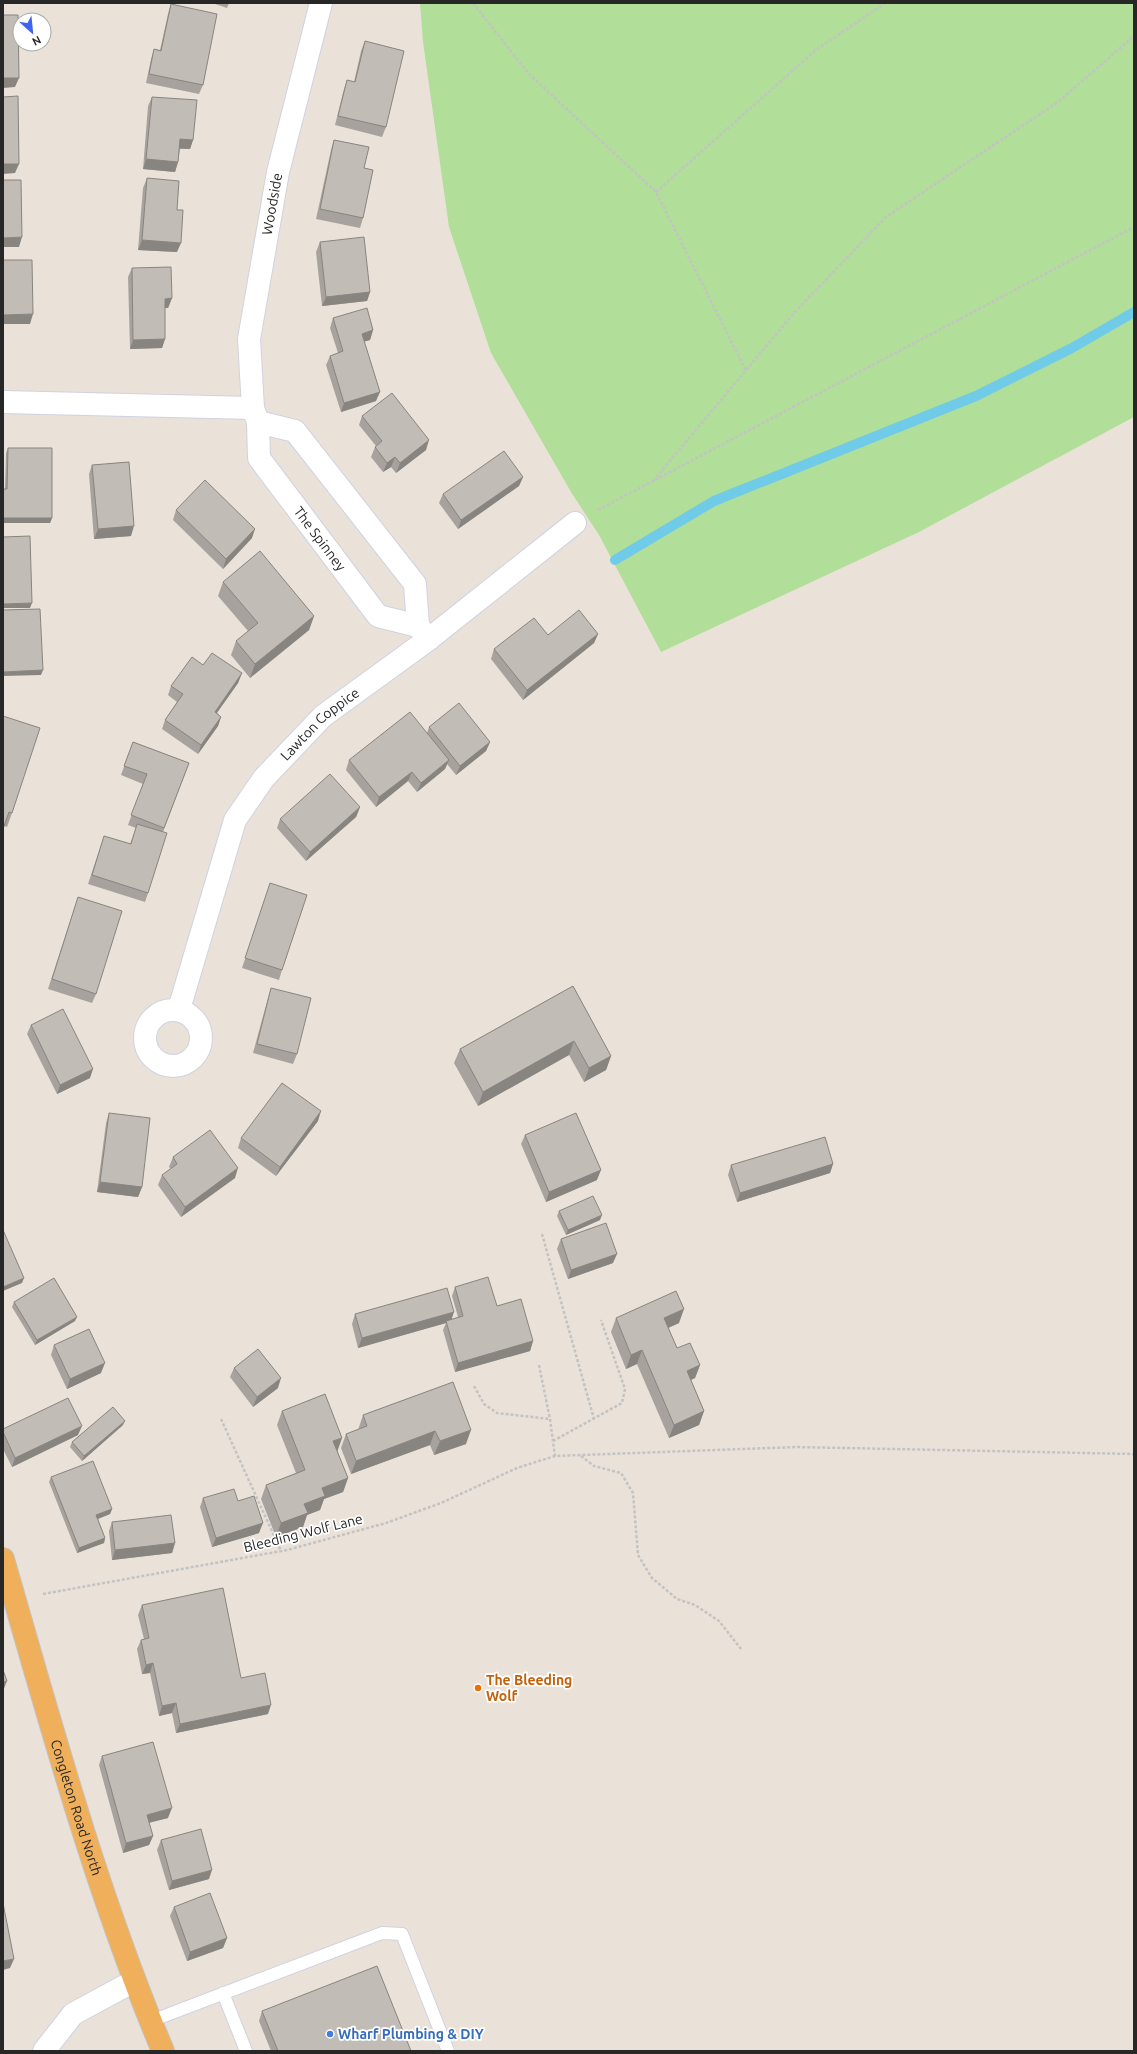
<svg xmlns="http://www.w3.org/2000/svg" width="1137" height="2054" font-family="Ubuntu,sans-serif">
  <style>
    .green { fill: #b1de98 }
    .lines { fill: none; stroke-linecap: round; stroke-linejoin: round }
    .stream { stroke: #70cbe8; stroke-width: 10 }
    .service-casing { stroke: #cfd2e0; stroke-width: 14 }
    .minor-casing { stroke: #cfd2e0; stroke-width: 24 }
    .trunk-casing { stroke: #c3c3c3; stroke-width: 24 }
    .path { stroke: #c3c3c3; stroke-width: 2.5; stroke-dasharray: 3 2; stroke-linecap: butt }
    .service { stroke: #fff; stroke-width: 12 }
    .minor { stroke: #fff; stroke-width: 22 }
    .trunk { stroke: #f0b05b; stroke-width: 22 }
    .wall { fill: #a7a29d }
    .shaded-wall { fill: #88847f }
    .building { fill: #c2bcb6; stroke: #88847f }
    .food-dot { fill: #e8710a; stroke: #fff; stroke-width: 1.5 }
    .shop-dot { fill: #3f7fe0; stroke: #fff; stroke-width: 1.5 }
    .labels { text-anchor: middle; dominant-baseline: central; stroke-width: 3.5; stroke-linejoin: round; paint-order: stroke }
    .street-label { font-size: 14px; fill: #272727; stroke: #fff }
    .food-label { font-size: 14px; font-weight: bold; fill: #c56008; stroke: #fff; text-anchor: start }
    .shop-label { font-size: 14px; font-weight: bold; fill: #366cbe; stroke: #fff; text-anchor: start }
  </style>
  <rect width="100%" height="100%" fill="#eae2d9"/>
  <!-- green -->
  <polygon class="green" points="420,3 1134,3 1134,417 919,532 661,652 599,535 571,492 491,353 449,227 423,42"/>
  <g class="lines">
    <!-- stream -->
    <polyline class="stream" points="615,560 714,501 976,396 1072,348 1134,312"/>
    <defs>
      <g id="service">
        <polyline points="223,1993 246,2051"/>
        <polyline points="151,2021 382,1933 402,1934 448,2051"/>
      </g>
      <g id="minor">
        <path id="s1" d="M321,3L278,172L249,339L253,408L258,422L259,458L378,616L418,626L429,639"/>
        <polyline points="3,402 253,408"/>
        <polyline points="258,422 295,431 415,584 418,626"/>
        <path id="s2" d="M179,1009L235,820L264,778L323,716L429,639L575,523"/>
        <circle cx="173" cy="1038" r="28"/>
        <polyline points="44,2051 73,2014 134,1981"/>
      </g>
      <g id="trunk">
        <path id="s3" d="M3,1559C51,1725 96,1892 163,2051"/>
      </g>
    </defs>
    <!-- service casing -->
    <use href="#service" class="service-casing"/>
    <!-- minor casing -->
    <use href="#minor" class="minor-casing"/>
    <!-- trunk casing -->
    <use href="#trunk" class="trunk-casing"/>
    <!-- path -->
    <g class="path">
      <polyline points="473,3 528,73 656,192 746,371"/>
      <polyline points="656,192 816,50 885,3"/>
      <polyline points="653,481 794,313 886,217 1058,102 1134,36"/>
      <polyline points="598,510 1134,227"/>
      <polyline points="542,1234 594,1419"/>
      <polyline points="539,1365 550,1419 555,1456"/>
      <polyline points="474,1386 484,1404 497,1413 550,1419"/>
      <polyline points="221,1419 281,1551"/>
      <polyline points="553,1441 622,1403 625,1389 601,1320"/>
      <polyline points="581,1456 594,1466 621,1473 633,1493 638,1555 652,1578 677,1599 695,1605 719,1621 741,1649"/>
      <polyline points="43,1594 287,1550 386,1523 441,1503 517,1468 555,1456 796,1447 1134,1454"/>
    </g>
    <!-- service -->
    <use href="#service" class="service"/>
    <!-- minor -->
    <use href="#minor" class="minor"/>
    <!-- trunk -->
    <use href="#trunk" class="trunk"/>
  </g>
  <!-- wall -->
  <g class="wall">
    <polygon points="212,3 229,3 227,8"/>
    <polygon points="171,4 203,85 199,94 146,83 151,59 154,49 160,50 168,14"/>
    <polygon points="365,41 386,127 382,137 335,125 344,89 347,80 354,82 361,51"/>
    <polygon points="152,97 193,140 190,149 180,149 178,162 175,172 143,169 148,106"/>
    <polygon points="334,140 364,168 363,218 360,228 316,219 331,150"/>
    <polygon points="147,178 177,210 177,252 138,250 143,188"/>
    <polygon points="320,242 370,292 367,301 322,306 316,252"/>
    <polygon points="132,268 172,298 168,308 165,308 165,339 162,348 130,349 128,277"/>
    <polygon points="333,318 373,330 370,340 364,342 376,401 341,412 326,365 330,356 338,353 330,328"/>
    <polygon points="362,416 426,450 396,473 391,467 383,472 371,457 375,447 376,446 359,425"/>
    <polygon points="8,448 52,518 50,523 5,489 6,453"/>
    <polygon points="92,465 131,536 94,539 89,474"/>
    <polygon points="523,477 519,486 458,529 439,503 443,494"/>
    <polygon points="176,510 252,538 223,569 173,520"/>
    <polygon points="223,582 314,616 309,630 250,678 231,655 236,641 248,631 218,596"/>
    <polygon points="598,634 594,643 523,700 491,659 494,649 548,635"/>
    <polygon points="203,665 242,673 238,683 217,713 221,717 218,726 198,754 162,729 165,720 177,702 168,695 171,686"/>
    <polygon points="3,716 12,813 7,827 4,826"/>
    <polygon points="429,727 490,742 486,751 456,775 447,764 445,769 417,792 408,781 376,807 346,770 349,760 427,733"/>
    <polygon points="133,742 189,763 163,832 148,893 145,902 88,884 104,836 130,844 136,828 128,825 143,784 121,775"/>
    <polygon points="360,807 356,817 306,861 277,828 280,819"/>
    <polygon points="267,893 282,970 279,980 242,968"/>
    <polygon points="78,897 96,994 92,1003 48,989"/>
    <polygon points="573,986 611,1056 606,1070 584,1082 569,1055 478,1106 454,1063 460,1049"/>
    <polygon points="271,988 297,1054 293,1064 253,1053 268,998"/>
    <polygon points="31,1025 90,1078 57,1094 27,1034"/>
    <polygon points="109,1113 142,1187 138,1197 97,1192 106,1123"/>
    <polygon points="318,1121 276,1176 238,1148 241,1138"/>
    <polygon points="525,1135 597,1180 546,1202 521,1144"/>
    <polygon points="173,1157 235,1178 181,1217 158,1185 162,1175 171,1169 169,1167"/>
    <polygon points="833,1164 830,1173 737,1202 728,1175 731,1165"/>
    <polygon points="559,1211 600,1220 566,1235 557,1216"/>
    <polygon points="561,1239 613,1263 568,1279 557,1249"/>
    <polygon points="455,1287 497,1306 533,1341 530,1351 455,1372 443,1330 446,1323 358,1348 352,1324 355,1314 452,1319 458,1317 452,1296"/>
    <polygon points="14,1302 75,1321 35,1345 12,1307"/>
    <polygon points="616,1318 679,1323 668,1328 677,1348 700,1365 695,1378 691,1380 704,1411 699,1425 669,1438 637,1364 626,1369 611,1332"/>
    <polygon points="54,1345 101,1373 67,1389 51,1355"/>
    <polygon points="234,1368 278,1388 253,1407 230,1377"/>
    <polygon points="453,1382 466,1444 434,1455 430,1445 351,1474 341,1448 346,1434 358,1430 363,1415"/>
    <polygon points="282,1411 342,1438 337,1451 348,1478 343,1492 324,1499 320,1510 307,1515 303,1527 276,1537 261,1499 266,1485 296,1473 277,1425"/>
    <polygon points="123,1425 82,1461 70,1447 72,1442"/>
    <polygon points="3,1429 78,1435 12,1467 3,1449"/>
    <polygon points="51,1477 112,1509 110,1514 98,1519 105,1538 104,1543 77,1553 49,1482"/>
    <polygon points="203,1498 238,1501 259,1533 212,1547 200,1507"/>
    <polygon points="112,1522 175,1543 172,1553 112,1560 109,1531"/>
    <polygon points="142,1605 241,1678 268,1714 176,1733 172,1713 159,1716 150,1673 142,1674 137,1649 141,1640 144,1639 138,1615"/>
    <polygon points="102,1756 168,1818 149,1823 153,1836 149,1845 123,1853 99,1765"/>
    <polygon points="161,1840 209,1879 169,1890 157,1850"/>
    <polygon points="174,1907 227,1938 223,1948 187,1961 170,1916"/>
    <polygon points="262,2011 411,2051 271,2051 259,2021"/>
  </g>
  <!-- shaded-wall -->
  <g class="shaded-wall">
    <polygon points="3,78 19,78 15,87 3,88"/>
    <polygon points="180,139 193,140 190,149 177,148"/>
    <polygon points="146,159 178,162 175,172 143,169"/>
    <polygon points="3,164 19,164 15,173 3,174"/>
    <polygon points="22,237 19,247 3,247 3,238"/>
    <polygon points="142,240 181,243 177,252 138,250"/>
    <polygon points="370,292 367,301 322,306 326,297"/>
    <polygon points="172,298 168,308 161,308 165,299"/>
    <polygon points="33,314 30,324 3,324 3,315"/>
    <polygon points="373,330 370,340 358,343 362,334"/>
    <polygon points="165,339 162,348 130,349 133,340"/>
    <polygon points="380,392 376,401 341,412 344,403"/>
    <polygon points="429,440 426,450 396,473 400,463"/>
    <polygon points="395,457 391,467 383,472 387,463"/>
    <polygon points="523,477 519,486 458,529 461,520"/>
    <polygon points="3,518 52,518 50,523 3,523"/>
    <polygon points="134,526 131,536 94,539 98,529"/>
    <polygon points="255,529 252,538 223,569 226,559"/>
    <polygon points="32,603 30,608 3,608 3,604"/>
    <polygon points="314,616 309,630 250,678 255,664"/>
    <polygon points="598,634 594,643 523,700 527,690"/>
    <polygon points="43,670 41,675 3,676 3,672"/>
    <polygon points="242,673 238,683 211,721 215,712"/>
    <polygon points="221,717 218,726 198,754 201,745"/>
    <polygon points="490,742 486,751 456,775 460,766"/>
    <polygon points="449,760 445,769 417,792 421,783"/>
    <polygon points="412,772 408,781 376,807 379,797"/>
    <polygon points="360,807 356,817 306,861 310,852"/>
    <polygon points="574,1041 569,1055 478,1106 483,1092"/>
    <polygon points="611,1056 606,1070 584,1082 589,1068"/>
    <polygon points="93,1069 90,1078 57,1094 60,1085"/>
    <polygon points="321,1111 318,1121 276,1176 280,1167"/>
    <polygon points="833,1164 830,1173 737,1202 740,1193"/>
    <polygon points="238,1168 235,1178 181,1217 185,1207"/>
    <polygon points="601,1170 597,1180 546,1202 549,1192"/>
    <polygon points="100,1182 142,1187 138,1197 97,1192"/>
    <polygon points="602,1215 600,1220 566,1235 568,1230"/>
    <polygon points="617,1254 613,1263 568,1279 571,1270"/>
    <polygon points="24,1278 22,1283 3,1291 3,1287"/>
    <polygon points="684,1309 679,1323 659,1332 664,1318"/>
    <polygon points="454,1312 451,1321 446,1321 446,1323 358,1348 362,1338"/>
    <polygon points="77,1317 75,1321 35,1345 37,1340"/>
    <polygon points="533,1341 530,1351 455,1372 458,1363"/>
    <polygon points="642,1350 637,1364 626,1369 631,1355"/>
    <polygon points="105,1363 101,1373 67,1389 70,1379"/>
    <polygon points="700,1365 695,1378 682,1384 687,1371"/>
    <polygon points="281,1378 278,1388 253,1407 257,1397"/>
    <polygon points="704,1411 699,1425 669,1438 674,1425"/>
    <polygon points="125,1421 123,1425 82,1461 84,1456"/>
    <polygon points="82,1426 78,1435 12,1467 15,1458"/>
    <polygon points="471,1430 466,1444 434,1455 440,1441"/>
    <polygon points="435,1431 430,1445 351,1474 356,1461"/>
    <polygon points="342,1438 337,1452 333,1441"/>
    <polygon points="348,1478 343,1492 324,1499 320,1510 307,1515 303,1527 276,1537 281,1523 322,1488"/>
    <polygon points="112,1509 110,1514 95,1520 96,1515"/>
    <polygon points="263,1523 259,1533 212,1547 216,1538"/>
    <polygon points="105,1538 104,1543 77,1553 79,1548"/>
    <polygon points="175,1543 172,1553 112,1560 115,1550"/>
    <polygon points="153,1663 150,1673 142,1674 146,1665"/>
    <polygon points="7,1681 3,1691 3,1682"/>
    <polygon points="176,1703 172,1713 159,1716 162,1706"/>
    <polygon points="271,1705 268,1714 176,1733 180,1724"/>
    <polygon points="172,1808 168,1818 143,1824 147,1815"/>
    <polygon points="153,1836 149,1845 123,1853 126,1843"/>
    <polygon points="212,1870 209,1879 169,1890 172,1881"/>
    <polygon points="227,1938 223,1948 187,1961 190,1952"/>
    <polygon points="14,1959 10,1968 3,1970 3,1961"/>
  </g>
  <!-- building -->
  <g class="building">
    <polygon points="171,4 217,14 203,85 149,74 154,49 161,51"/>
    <polygon points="3,15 18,15 19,78 3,78"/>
    <polygon points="365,41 404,51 386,127 338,116 347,80 355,82"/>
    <polygon points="18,96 19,164 3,164 3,97"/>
    <polygon points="152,97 197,100 193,140 180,139 178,162 146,159"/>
    <polygon points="334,140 369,147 364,168 373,170 363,218 320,209"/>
    <polygon points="147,178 179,181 177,210 183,210 181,243 142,240"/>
    <polygon points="3,180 21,180 22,237 3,238"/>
    <polygon points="364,237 370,292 326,297 320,242"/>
    <polygon points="3,260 32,260 33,314 3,315"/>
    <polygon points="171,267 172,298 165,299 165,339 133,340 132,268"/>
    <polygon points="367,308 373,330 362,334 380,392 344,403 330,356 343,351 333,318"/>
    <polygon points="392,393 429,440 400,463 395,457 387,463 375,447 382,441 362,416"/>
    <polygon points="8,448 52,448 52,518 3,518 3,489 7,489"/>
    <polygon points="504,451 523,477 461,520 443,494"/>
    <polygon points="129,462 134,526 98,529 92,465"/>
    <polygon points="205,480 255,529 226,559 176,510"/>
    <polygon points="30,536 32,603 3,604 3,537"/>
    <polygon points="260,551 314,616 255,664 236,641 258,623 223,582"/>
    <polygon points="40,609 43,670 3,672 3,610"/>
    <polygon points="579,610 598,634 527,690 494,649 534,618 548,635"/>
    <polygon points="212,653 242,673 215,712 221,717 201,745 165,720 183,694 171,686 192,657 203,665"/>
    <polygon points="459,703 490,742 460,766 429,727"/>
    <polygon points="410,712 449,760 421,783 412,772 379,797 349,760"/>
    <polygon points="3,716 40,728 12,813 9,812 3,829"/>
    <polygon points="133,742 189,763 164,828 131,815 147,774 124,766"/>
    <polygon points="330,774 360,807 310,852 280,819"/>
    <polygon points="137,824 167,833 148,893 92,875 104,836 131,844"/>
    <polygon points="270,883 307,895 282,970 245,958"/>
    <polygon points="78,897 122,911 96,994 52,979"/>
    <polygon points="573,986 611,1056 589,1068 574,1041 483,1092 460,1049"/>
    <polygon points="271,988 311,998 297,1054 257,1044"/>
    <polygon points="63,1009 93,1069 60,1085 31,1025"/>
    <polygon points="282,1083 321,1111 280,1167 241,1138"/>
    <polygon points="109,1113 150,1118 142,1187 100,1182"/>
    <polygon points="576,1113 601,1170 549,1192 525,1135"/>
    <polygon points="210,1130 238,1168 185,1207 162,1175 177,1164 173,1157"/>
    <polygon points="825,1137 833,1164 740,1193 731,1165"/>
    <polygon points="593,1196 602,1215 568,1230 559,1211"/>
    <polygon points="606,1223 617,1254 571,1270 561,1239"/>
    <polygon points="3,1230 24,1278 3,1287"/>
    <polygon points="488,1277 497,1306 521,1299 533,1341 458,1363 446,1321 463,1316 455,1287"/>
    <polygon points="54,1278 77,1317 37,1340 14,1302"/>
    <polygon points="447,1288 454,1312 362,1338 355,1314"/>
    <polygon points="676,1291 684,1309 664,1318 677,1348 690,1343 700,1365 687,1371 704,1411 674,1425 642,1350 631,1355 616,1318"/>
    <polygon points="89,1329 105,1363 70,1379 54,1345"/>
    <polygon points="258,1349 281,1378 257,1397 234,1368"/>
    <polygon points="453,1382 471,1430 440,1441 435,1431 356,1461 346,1434 367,1426 363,1415"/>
    <polygon points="325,1394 342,1438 333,1441 348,1478 322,1488 325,1496 304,1504 308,1513 281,1523 266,1485 305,1470 282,1411"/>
    <polygon points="68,1398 82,1426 15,1458 3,1432 3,1429"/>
    <polygon points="113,1407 125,1421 84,1456 72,1442"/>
    <polygon points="93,1461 112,1509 96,1515 105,1538 79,1548 51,1477"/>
    <polygon points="234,1489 238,1501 254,1496 263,1523 216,1538 203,1498"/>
    <polygon points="171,1515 175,1543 115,1550 112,1522"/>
    <polygon points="223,1588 241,1678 265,1673 271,1705 180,1724 176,1703 162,1706 153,1663 146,1665 141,1640 149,1638 142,1605"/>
    <polygon points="3,1670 7,1681 3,1682"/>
    <polygon points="153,1742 172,1808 147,1815 153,1836 126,1843 102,1756"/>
    <polygon points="201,1829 212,1870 172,1881 161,1840"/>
    <polygon points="210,1893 227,1938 190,1952 174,1907"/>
    <polygon points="3,1903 14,1959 3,1961"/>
    <polygon points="377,1966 411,2051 278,2051 262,2011"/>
  </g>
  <!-- markers -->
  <circle class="food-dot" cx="478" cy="1688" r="4"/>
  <circle class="shop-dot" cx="330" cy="2034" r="4"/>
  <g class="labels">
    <!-- street labels -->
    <g class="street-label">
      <text transform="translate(272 204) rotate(-80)">Woodside</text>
      <text stroke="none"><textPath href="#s1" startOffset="565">The Spinney</textPath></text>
      <text stroke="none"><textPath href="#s2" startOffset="326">Lawton Coppice</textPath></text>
      <text transform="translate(303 1533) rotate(-14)">Bleeding Wolf Lane</text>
      <text stroke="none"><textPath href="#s3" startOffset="259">Congleton Road North</textPath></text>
    </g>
    <!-- food labels -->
    <g class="food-label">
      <text x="486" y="1680">The Bleeding<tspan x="486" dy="16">Wolf</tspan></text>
    </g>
    <!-- shop labels -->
    <g class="shop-label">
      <text x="338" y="2034">Wharf Plumbing &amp; DIY</text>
    </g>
  </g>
  <!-- border -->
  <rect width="1137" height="2054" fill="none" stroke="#272727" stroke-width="8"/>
  <!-- north arrow -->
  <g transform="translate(32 32) rotate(153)"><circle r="19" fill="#ffffff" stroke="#a9a9a9"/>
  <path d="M0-3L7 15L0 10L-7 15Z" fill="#3f64f1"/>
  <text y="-6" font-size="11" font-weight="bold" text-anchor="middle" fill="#272727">N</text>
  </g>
</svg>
